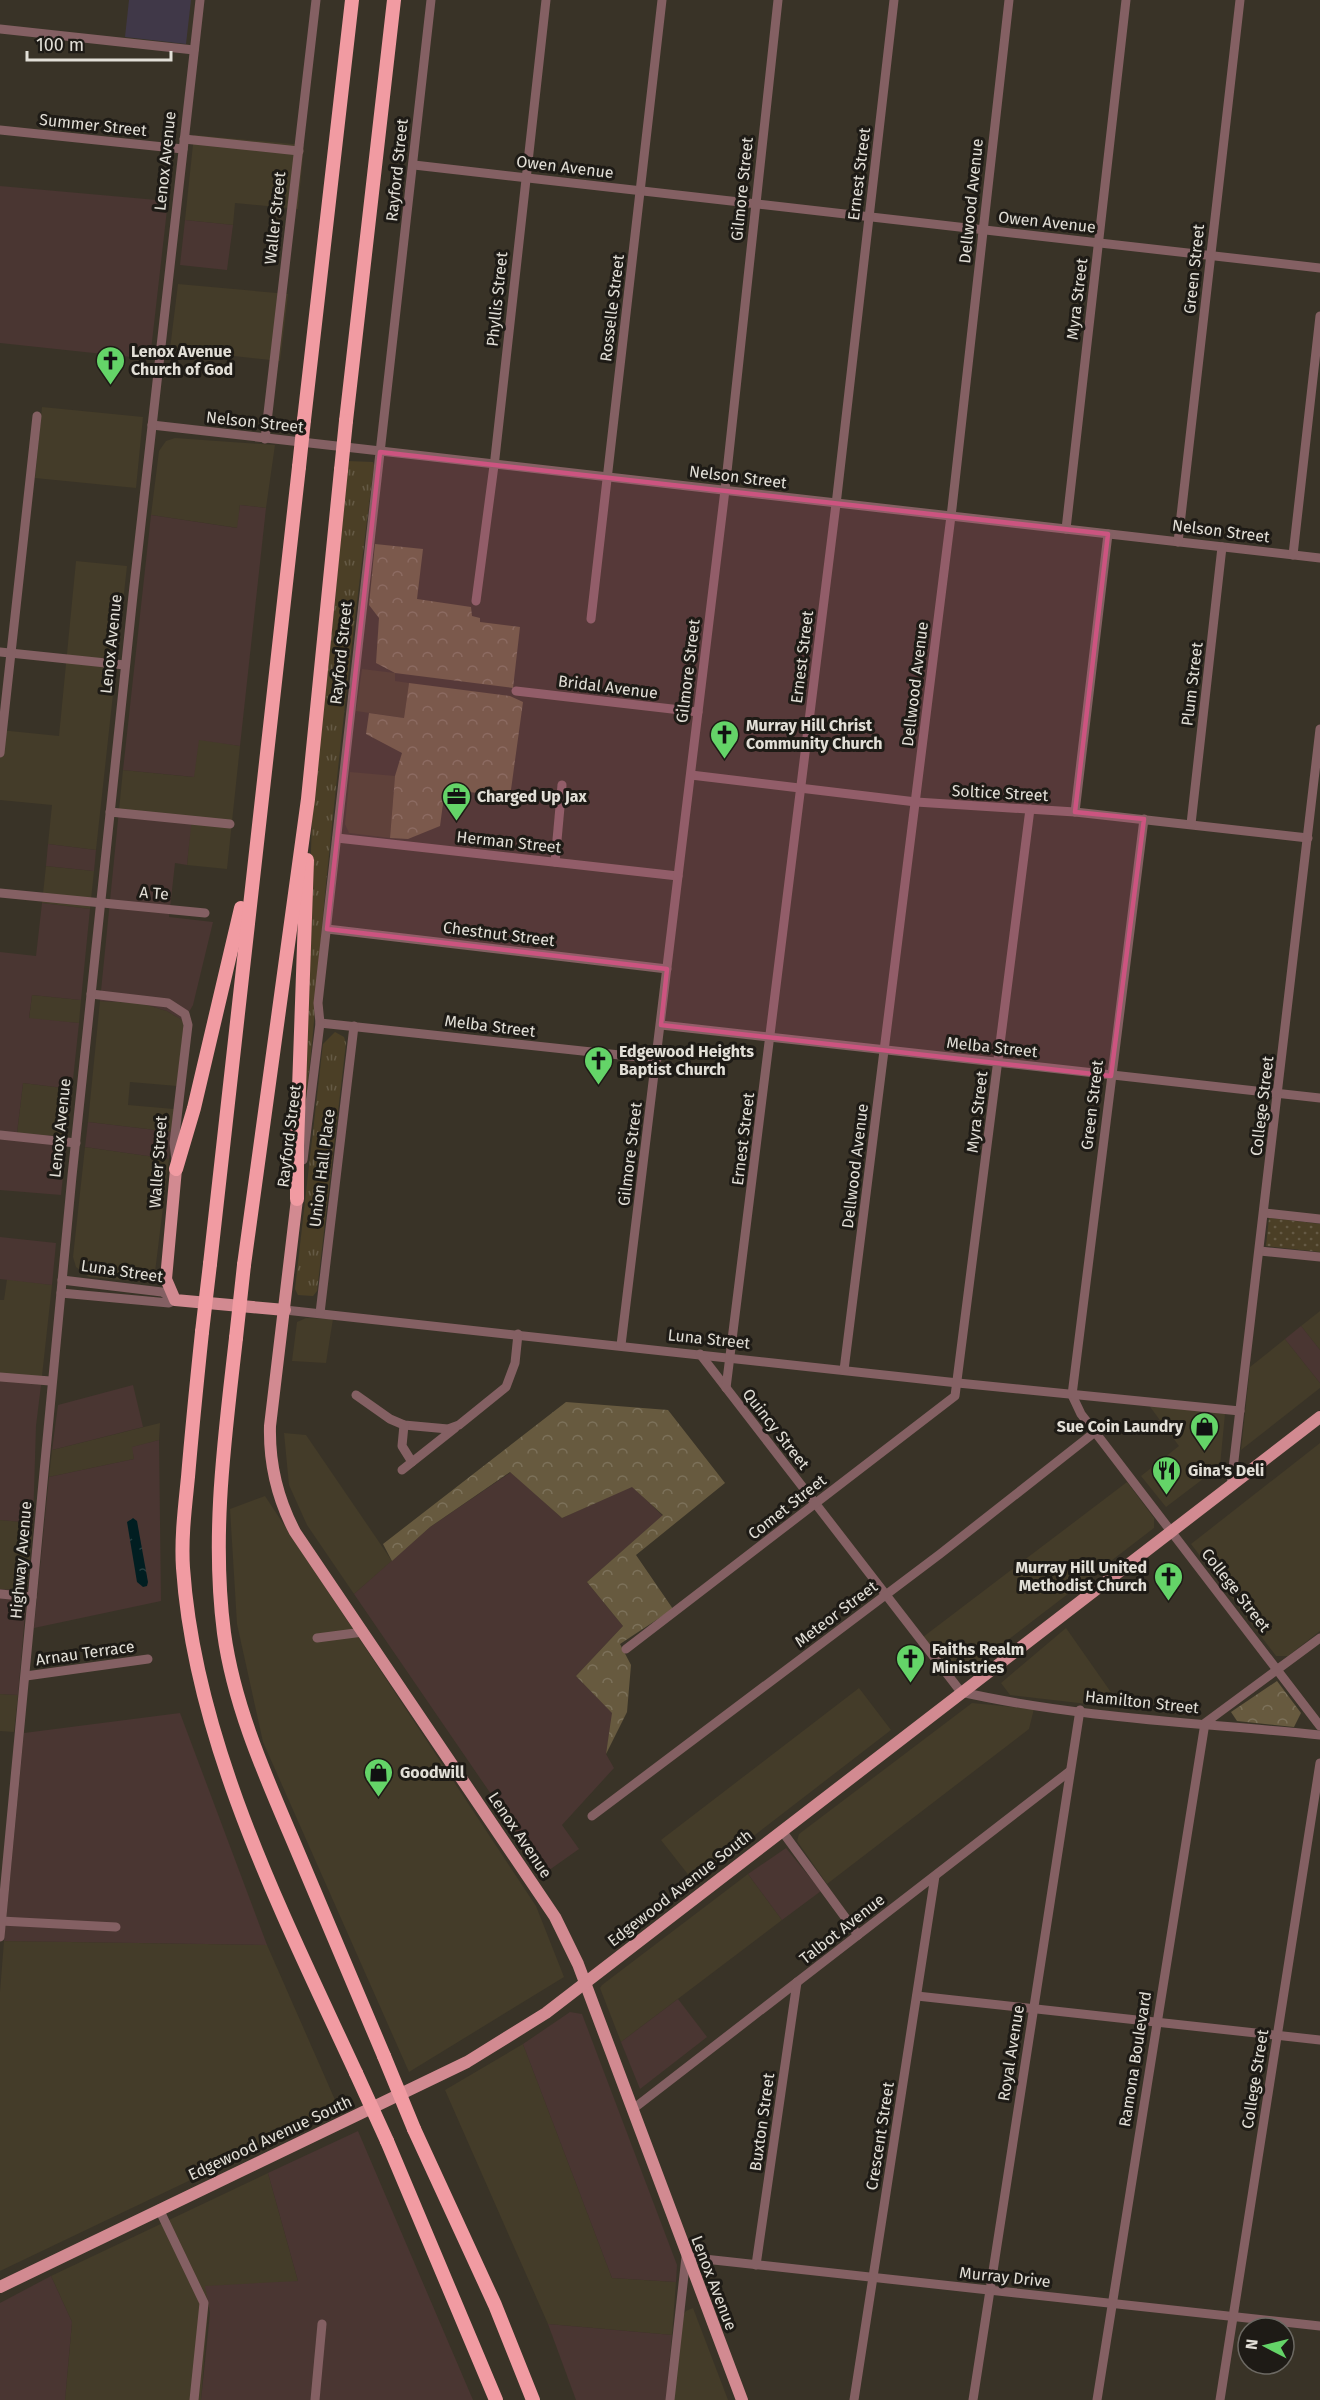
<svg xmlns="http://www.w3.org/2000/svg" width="1320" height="2400" font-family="'Fira Sans',sans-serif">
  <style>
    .built { fill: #443c29 }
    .industrial { fill: #4a3632 }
    .education { fill: #403848 }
    .grass { fill: url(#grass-tufts) }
    .forest { fill: url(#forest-crowns) }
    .park { fill: url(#park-dots) }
    .water { fill: url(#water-ripples) }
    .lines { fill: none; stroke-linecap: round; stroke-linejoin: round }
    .minor { stroke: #846063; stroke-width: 9 }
    .major { stroke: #d28a91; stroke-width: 12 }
    .highway { stroke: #f19ba2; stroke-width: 14 }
    .highway-bridge { stroke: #f19ba2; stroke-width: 14 }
    .marked { fill: #cc5480; fill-opacity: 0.2; stroke: #cc5480; stroke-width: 4.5; stroke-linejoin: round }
    .labels { text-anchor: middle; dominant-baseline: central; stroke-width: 6; stroke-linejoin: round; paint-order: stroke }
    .street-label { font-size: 16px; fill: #e2dfd7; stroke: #1e1b16 }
    .poi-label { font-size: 16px; font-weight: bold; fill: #e2dfd7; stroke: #1e1b16; text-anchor: start }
  </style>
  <defs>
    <pattern id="grass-tufts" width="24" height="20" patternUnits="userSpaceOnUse" patternTransform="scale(1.5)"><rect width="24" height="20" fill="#4b3f26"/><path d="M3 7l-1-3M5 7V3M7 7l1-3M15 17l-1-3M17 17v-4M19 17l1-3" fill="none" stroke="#655a45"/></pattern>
    <pattern id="forest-crowns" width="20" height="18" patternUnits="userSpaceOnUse" patternTransform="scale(1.5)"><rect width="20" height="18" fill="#675a3f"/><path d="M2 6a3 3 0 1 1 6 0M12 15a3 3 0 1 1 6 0" fill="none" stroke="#7c715a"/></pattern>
    <pattern id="park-dots" width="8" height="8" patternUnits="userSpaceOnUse" patternTransform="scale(1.5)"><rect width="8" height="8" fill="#4b3f26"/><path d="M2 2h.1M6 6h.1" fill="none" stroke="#655a45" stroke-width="1.8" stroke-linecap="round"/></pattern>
    <pattern id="water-ripples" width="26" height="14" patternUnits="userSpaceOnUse" patternTransform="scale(1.5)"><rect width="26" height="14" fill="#011e21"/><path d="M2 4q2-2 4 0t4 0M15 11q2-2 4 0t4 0" fill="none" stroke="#263e40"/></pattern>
  </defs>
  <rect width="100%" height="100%" fill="#393327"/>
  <!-- built -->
  <g class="built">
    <polygon points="194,135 304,145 298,209 235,203 233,225 185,220"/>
    <polygon points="178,284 288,294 280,361 170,349"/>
    <polygon points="42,407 143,417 136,488 35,478"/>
    <polygon points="175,438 275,445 266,508 240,505 238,528 151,515 159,451 166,441"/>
    <polygon points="76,561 127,566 96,850 48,844 52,805 0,800 0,730 59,736"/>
    <polygon points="362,669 395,673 395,681 409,683 404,718 356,711"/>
    <polygon points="198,739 240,746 227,869 187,865 191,817 119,810 123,770 193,777"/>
    <polygon points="350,772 395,776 390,838 349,833 345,824"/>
    <polygon points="46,866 94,871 90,909 42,903"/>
    <polygon points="32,995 81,1000 79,1023 29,1019"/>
    <polygon points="100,1001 141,1003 167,1011 184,1021 177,1086 130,1082 128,1105 174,1109 172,1132 88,1122"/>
    <polygon points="23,1083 72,1089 67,1137 17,1133"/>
    <polygon points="85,1147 169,1159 155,1272 145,1282 89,1277 76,1267 73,1257"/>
    <polygon points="7,1279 52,1285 41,1385 0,1381 0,1300 4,1300"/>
    <polygon points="1320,1311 1320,1350 1301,1326"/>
    <polygon points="306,1318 333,1319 326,1363 292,1361 297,1322"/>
    <polygon points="1285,1339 1320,1383 1320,1388 1241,1450 1250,1367"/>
    <polygon points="1148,1404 1225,1414 1220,1466 1166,1507 1141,1476 1179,1446"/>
    <polygon points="160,1423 159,1440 133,1447 134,1459 49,1477 52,1450"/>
    <polygon points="284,1433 306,1435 392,1561 354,1594 307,1525 289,1485"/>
    <polygon points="1320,1443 1320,1631 1288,1656 1276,1656 1191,1544"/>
    <polygon points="1127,1482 1154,1518 1154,1528 965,1673 951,1670 923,1637"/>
    <polygon points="265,1496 536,1906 564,1977 409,2072 263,1742 237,1624 230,1509"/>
    <polygon points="0,1520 33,1523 27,1591 0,1589"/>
    <polygon points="1066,1628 1122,1708 1010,1695 1001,1683"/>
    <polygon points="859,1688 891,1730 694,1882 661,1840"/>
    <polygon points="0,1694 18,1695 14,1732 0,1731"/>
    <polygon points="972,1703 1034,1709 1029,1729 827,1884 797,1841 799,1834"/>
    <polygon points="748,1874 782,1920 621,2042 600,1988 602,1985"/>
    <polygon points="4,1941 267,1945 339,2109 0,2271 0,1992"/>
    <polygon points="523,2044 612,2278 676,2282 672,2335 548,2324 445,2090"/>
    <polygon points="268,2173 298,2281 209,2298 201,2400 65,2400 72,2322 51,2276"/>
    <polygon points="693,2308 728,2400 674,2400 681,2318 686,2311"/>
  </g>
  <!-- industrial -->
  <g class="industrial">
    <polygon points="0,186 168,201 150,359 0,343"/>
    <polygon points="185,220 233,225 227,270 180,265"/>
    <polygon points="240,505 266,508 240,746 199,740 194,777 123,770 151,515 237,528"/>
    <polygon points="119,810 192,817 187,865 175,863 169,917 213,922 193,1005 184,1021 167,1011 141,1003 100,1001"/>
    <polygon points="48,844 96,850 94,871 46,866"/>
    <polygon points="42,903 90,909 81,1000 32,995 29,1018 79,1023 72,1089 23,1083 17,1133 67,1137 61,1195 0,1190 0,952 36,956"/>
    <polygon points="88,1122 172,1132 169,1159 85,1147"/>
    <polygon points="0,1237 56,1243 52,1285 0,1279"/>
    <polygon points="1301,1326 1320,1350 1320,1383 1285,1339"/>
    <polygon points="0,1381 41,1385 36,1426 33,1523 0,1520"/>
    <polygon points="133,1385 143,1427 52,1450 58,1405"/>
    <polygon points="159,1440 161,1601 34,1628 49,1477 134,1459 132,1447"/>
    <polygon points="511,1472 562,1518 632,1486 663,1516 587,1582 623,1626 576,1676 613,1713 606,1754 614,1768 562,1825 579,1849 545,1873 354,1594 430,1527"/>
    <polygon points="0,1589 27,1591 18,1695 0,1694"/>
    <polygon points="180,1713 267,1945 4,1941 24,1733"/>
    <polygon points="786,1848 821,1891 782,1920 748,1874"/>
    <polygon points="678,1999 707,2037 640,2089 621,2042"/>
    <polygon points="570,2012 582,2014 677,2265 676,2282 612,2278 523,2044"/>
    <polygon points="358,2131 473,2400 201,2400 210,2313 205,2286 298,2281 268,2173"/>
    <polygon points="51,2276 72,2322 65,2400 0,2400 0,2303"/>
    <polygon points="548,2324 672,2335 666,2400 576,2400"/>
  </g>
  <!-- education -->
  <polygon class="education" points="129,0 191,0 186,44 125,37"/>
  <!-- grass -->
  <g class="grass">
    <path d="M346,461L373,462L374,465C356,605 340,744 326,884C319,955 315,1025 306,1096L304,1076L313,787L335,602Z"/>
    <polygon points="335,1032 344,1037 346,1043 317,1291 313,1296 298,1295 295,1289 323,1044"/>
  </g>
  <!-- forest -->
  <g class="forest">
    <polygon points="375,544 423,549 417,599 471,607 472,616 480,618 480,622 520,627 513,688 395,673 376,663 379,618 369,605"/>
    <polygon points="409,683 510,696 523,702 510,797 445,789 440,826 408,839 390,838 395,776 402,753 366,734 369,713 404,718"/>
    <polygon points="566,1402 668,1410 725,1483 636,1555 673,1609 620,1644 631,1665 627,1712 606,1754 612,1713 576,1676 623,1626 587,1582 663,1515 632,1487 562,1518 510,1472 430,1527 392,1561 383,1544"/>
    <polygon points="1277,1681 1301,1713 1294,1727 1237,1721 1231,1712"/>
  </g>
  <!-- park -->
  <polygon class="park" points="1269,1218 1320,1224 1320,1252 1266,1246"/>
  <!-- water -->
  <polygon class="water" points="133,1518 137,1521 148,1582 147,1586 143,1587 137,1582 127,1522"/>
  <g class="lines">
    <!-- minor -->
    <g class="minor">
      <polyline points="0,29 194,50"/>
      <polyline points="0,130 183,149"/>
      <polyline points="184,139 299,151"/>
      <polyline points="414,165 1320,268"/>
      <polyline points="152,425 1320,558"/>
      <polyline points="265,439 316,0"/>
      <polyline points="1066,529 1126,0"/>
      <polyline points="1178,542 1240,0"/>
      <polyline points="1293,555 1320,316"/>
      <polyline points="476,601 495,458 546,0"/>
      <polyline points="591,619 662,0"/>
      <polyline points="0,652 125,665"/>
      <polyline points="516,691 698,712"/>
      <polyline points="0,753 37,416"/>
      <polyline points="691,775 916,802 1075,812 1308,838"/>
      <polyline points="110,812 230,824"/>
      <polyline points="1075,812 1108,534"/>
      <polyline points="1144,819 1072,1395 1081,1414 1095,1432 1320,1726"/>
      <polyline points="1191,824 1222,547"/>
      <polyline points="337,838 678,876"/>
      <polyline points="555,862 562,785"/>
      <polyline points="0,893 205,913"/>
      <polyline points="327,929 667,969"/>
      <polyline points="91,994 168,1003 185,1014 188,1025 174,1143 176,1161"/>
      <polyline points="320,1023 657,1059"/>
      <polyline points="661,1025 1320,1098"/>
      <polyline points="0,1135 76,1143"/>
      <polyline points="303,1160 320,1023 318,1003 431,0"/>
      <polyline points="1265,1213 1320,1219"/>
      <polyline points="1260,1251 1320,1257"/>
      <polyline points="61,1293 169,1303 175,1300 162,1292 62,1280"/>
      <polyline points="285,1310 958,1383 1240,1411"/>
      <polyline points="320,1313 354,1026"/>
      <polyline points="621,1345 725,490 778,0"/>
      <path d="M700,1354L961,1692C1077,1718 1202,1723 1320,1735"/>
      <polyline points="844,1370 952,508 1009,0"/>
      <polyline points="0,1377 50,1381"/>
      <polyline points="726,1388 837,496 894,0"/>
      <polyline points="356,1395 390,1419 404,1425 448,1429 459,1425 506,1387 515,1363 518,1334"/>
      <polyline points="404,1425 402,1446 412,1462"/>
      <polyline points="402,1470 455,1428"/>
      <polyline points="1231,1486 1320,729"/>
      <polyline points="0,1594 32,1597"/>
      <polyline points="317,1638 363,1632"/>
      <polyline points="626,1649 955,1396 1030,809"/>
      <polyline points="26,1676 148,1659"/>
      <polyline points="592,1816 940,1554 1095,1432"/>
      <polyline points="782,1831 858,1935"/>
      <polyline points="1,1921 116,1927"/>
      <polyline points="0,1937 72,1176 133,595 200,0"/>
      <polyline points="917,1996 1320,2040"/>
      <polyline points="633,2109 1070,1771"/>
      <polyline points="159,2209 204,2303 194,2400"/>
      <polyline points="756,2265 797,1982"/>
      <polyline points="315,2400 322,2324"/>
      <polyline points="670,2400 686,2257 1320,2326"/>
      <polyline points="854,2400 935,1876"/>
      <polyline points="973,2400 1080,1710"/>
      <polyline points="1097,2400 1205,1723 1320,1638"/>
      <polyline points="1220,2400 1320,1763"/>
    </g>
    <!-- major -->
    <g class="major">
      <polyline points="176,1169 166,1279 175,1300 285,1310"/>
      <path d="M297,1199L270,1426C269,1465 277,1498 295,1532L555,1917L578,1964L742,2400"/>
      <polyline points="0,2287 467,2062 546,2013 1320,1417"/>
    </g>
    <!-- highway -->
    <g class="highway">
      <polyline points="304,420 352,0"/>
      <polyline points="346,421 394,0"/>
      <polyline points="176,1169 194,1108 241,908"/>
      <polyline points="297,1199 297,1146 307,860"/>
      <polyline points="210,1264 299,467"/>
      <polyline points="244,1265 308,799 341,470"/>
      <path d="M202,1332C197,1380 192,1429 188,1477C185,1507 181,1538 183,1568C195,1743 283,1915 356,2073"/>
      <path d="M236,1338C225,1436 211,1534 224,1633C234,1706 265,1775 294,1843C324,1914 354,1985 384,2056"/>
      <polyline points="414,2129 495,2305 533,2400"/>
      <polyline points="387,2141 496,2400"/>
    </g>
    <!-- highway-bridge -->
    <g class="highway-bridge">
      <polyline points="299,467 304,420"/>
      <polyline points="341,470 346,421"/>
      <polyline points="202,1332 210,1264"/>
      <polyline points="236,1338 244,1265"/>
      <polyline points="384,2056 414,2129"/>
      <polyline points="356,2073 387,2141"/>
    </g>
  </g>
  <!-- marked area -->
  <path class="marked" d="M380,452L1108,534L1075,812L1144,819L1111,1076L661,1025L667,969L327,929Z"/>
  <!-- icons -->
  <defs>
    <symbol id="church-pin" viewBox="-11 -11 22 30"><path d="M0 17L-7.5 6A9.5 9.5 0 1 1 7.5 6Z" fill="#64d468" stroke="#1e1b16"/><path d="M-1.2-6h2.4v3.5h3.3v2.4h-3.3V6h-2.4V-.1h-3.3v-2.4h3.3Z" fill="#111"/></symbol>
    <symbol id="office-pin" viewBox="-11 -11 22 30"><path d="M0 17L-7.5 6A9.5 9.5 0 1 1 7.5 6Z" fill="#64d468" stroke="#1e1b16"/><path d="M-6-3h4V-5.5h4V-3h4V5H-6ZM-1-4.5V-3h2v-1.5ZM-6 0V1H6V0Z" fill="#111"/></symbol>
    <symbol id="shop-pin" viewBox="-11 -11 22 30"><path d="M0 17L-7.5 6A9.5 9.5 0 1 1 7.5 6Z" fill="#64d468" stroke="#1e1b16"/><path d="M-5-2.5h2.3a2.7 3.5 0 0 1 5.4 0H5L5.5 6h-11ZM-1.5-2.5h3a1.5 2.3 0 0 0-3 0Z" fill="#111"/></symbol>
    <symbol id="restaurant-pin" viewBox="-11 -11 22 30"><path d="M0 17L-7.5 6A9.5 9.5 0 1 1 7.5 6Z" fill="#64d468" stroke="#1e1b16"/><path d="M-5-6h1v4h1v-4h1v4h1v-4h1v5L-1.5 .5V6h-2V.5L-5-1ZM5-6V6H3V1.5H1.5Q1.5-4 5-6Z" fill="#111"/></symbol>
  </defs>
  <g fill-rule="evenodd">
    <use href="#church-pin" x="94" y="344" width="33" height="45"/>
    <use href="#church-pin" x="708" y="718" width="33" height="45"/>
    <use href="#office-pin" x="440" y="780" width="33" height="45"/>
    <use href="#church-pin" x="582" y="1044" width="33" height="45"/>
    <use href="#shop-pin" x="1188" y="1410" width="33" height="45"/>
    <use href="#restaurant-pin" x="1150" y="1454" width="33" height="45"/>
    <use href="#church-pin" x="1152" y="1560" width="33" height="45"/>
    <use href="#church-pin" x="894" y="1642" width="33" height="45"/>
    <use href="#shop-pin" x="362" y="1756" width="33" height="45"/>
  </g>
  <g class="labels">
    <!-- street labels -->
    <g class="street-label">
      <text transform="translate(93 125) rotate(6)">Summer Street</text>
      <text transform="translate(165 161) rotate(-84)">Lenox Avenue</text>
      <text transform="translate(565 167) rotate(7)">Owen Avenue</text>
      <text transform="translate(397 170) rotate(-84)">Rayford Street</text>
      <text transform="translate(859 174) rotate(-83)">Ernest Street</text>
      <text transform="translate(742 189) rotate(-84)">Gilmore Street</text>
      <text transform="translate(971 201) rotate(-84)">Dellwood Avenue</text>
      <text transform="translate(275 218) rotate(-84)">Waller Street</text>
      <text transform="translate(1047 222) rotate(6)">Owen Avenue</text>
      <text transform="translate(1194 269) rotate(-84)">Green Street</text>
      <text transform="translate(497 299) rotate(-84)">Phyllis Street</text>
      <text transform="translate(1077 299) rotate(-83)">Myra Street</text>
      <text transform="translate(612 308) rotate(-83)">Rosselle Street</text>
      <text transform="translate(255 422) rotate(6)">Nelson Street</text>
      <text transform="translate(738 477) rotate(7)">Nelson Street</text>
      <text transform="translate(1221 531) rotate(7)">Nelson Street</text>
      <text transform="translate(111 644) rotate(-84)">Lenox Avenue</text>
      <text transform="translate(341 653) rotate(-84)">Rayford Street</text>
      <text transform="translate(802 657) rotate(-83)">Ernest Street</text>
      <text transform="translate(688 671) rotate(-83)">Gilmore Street</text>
      <text transform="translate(915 684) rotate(-83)">Dellwood Avenue</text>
      <text transform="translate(1192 684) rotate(-83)">Plum Street</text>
      <text transform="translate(608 687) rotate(7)">Bridal Avenue</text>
      <text transform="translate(1000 793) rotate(3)">Soltice Street</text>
      <text transform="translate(509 842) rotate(6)">Herman Street</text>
      <text transform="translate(154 893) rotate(4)">A Te</text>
      <text transform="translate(499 934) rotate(7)">Chestnut Street</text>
      <text transform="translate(490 1026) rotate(7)">Melba Street</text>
      <text transform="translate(992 1047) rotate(6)">Melba Street</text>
      <text transform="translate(1092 1105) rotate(-83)">Green Street</text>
      <text transform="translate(1262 1106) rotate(-83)">College Street</text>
      <text transform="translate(977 1112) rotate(-83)">Myra Street</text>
      <text transform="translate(60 1128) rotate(-84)">Lenox Avenue</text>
      <text transform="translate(289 1136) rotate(-83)">Rayford Street</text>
      <text transform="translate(743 1139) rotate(-83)">Ernest Street</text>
      <text transform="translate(630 1154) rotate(-83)">Gilmore Street</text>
      <text transform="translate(158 1162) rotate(-86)">Waller Street</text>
      <text transform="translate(855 1166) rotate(-83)">Dellwood Avenue</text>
      <text transform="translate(322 1168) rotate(-83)">Union Hall Place</text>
      <text transform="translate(122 1271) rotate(8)">Luna Street</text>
      <text transform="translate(709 1339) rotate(6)">Luna Street</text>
      <text transform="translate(776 1429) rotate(52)">Quincy Street</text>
      <text transform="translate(787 1507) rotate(-38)">Comet Street</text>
      <text transform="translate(21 1560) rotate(-85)">Highway Avenue</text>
      <text transform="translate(1236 1590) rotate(52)">College Street</text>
      <text transform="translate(836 1614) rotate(-37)">Meteor Street</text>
      <text transform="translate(85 1653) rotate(-8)">Arnau Terrace</text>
      <text transform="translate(1142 1702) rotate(6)">Hamilton Street</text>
      <text transform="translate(520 1835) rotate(56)">Lenox Avenue</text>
      <text transform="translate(680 1888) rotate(-38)">Edgewood Avenue South</text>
      <text transform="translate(842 1929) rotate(-38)">Talbot Avenue</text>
      <text transform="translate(1011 2053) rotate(-81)">Royal Avenue</text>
      <text transform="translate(1135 2059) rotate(-81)">Ramona Boulevard</text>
      <text transform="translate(1255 2079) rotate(-81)">College Street</text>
      <text transform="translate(762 2122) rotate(-82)">Buxton Street</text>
      <text transform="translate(880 2136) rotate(-81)">Crescent Street</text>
      <text transform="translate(270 2138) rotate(-25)">Edgewood Avenue South</text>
      <text transform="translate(1005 2277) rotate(6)">Murray Drive</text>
      <text transform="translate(714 2283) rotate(69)">Lenox Avenue</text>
    </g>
    <!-- poi labels -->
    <g class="poi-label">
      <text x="131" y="351">Lenox Avenue<tspan x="131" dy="18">Church of God</tspan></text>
      <text x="746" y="725">Murray Hill Christ<tspan x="746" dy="18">Community Church</tspan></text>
      <text x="477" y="796">Charged Up Jax</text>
      <text x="619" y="1051">Edgewood Heights<tspan x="619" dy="18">Baptist Church</tspan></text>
      <text x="1183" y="1426" text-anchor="end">Sue Coin Laundry</text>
      <text x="1188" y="1470">Gina's Deli</text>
      <text x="1147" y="1567" text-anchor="end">Murray Hill United<tspan x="1147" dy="18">Methodist Church</tspan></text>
      <text x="932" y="1649">Faiths Realm<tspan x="932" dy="18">Ministries</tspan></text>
      <text x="400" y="1772">Goodwill</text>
    </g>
  </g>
  <!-- north arrow -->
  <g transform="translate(1266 2346) rotate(277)"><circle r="28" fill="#1e1b16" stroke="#6c6963" stroke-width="1.5"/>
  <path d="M0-4.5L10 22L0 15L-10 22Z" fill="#64d468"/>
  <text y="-9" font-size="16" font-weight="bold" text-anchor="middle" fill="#e2dfd7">N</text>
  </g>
  <!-- scale -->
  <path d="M27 51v9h144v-9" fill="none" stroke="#e2dfd7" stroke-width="3"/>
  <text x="36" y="51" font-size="18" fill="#e2dfd7" stroke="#1e1b16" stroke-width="4.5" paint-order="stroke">100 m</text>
</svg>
